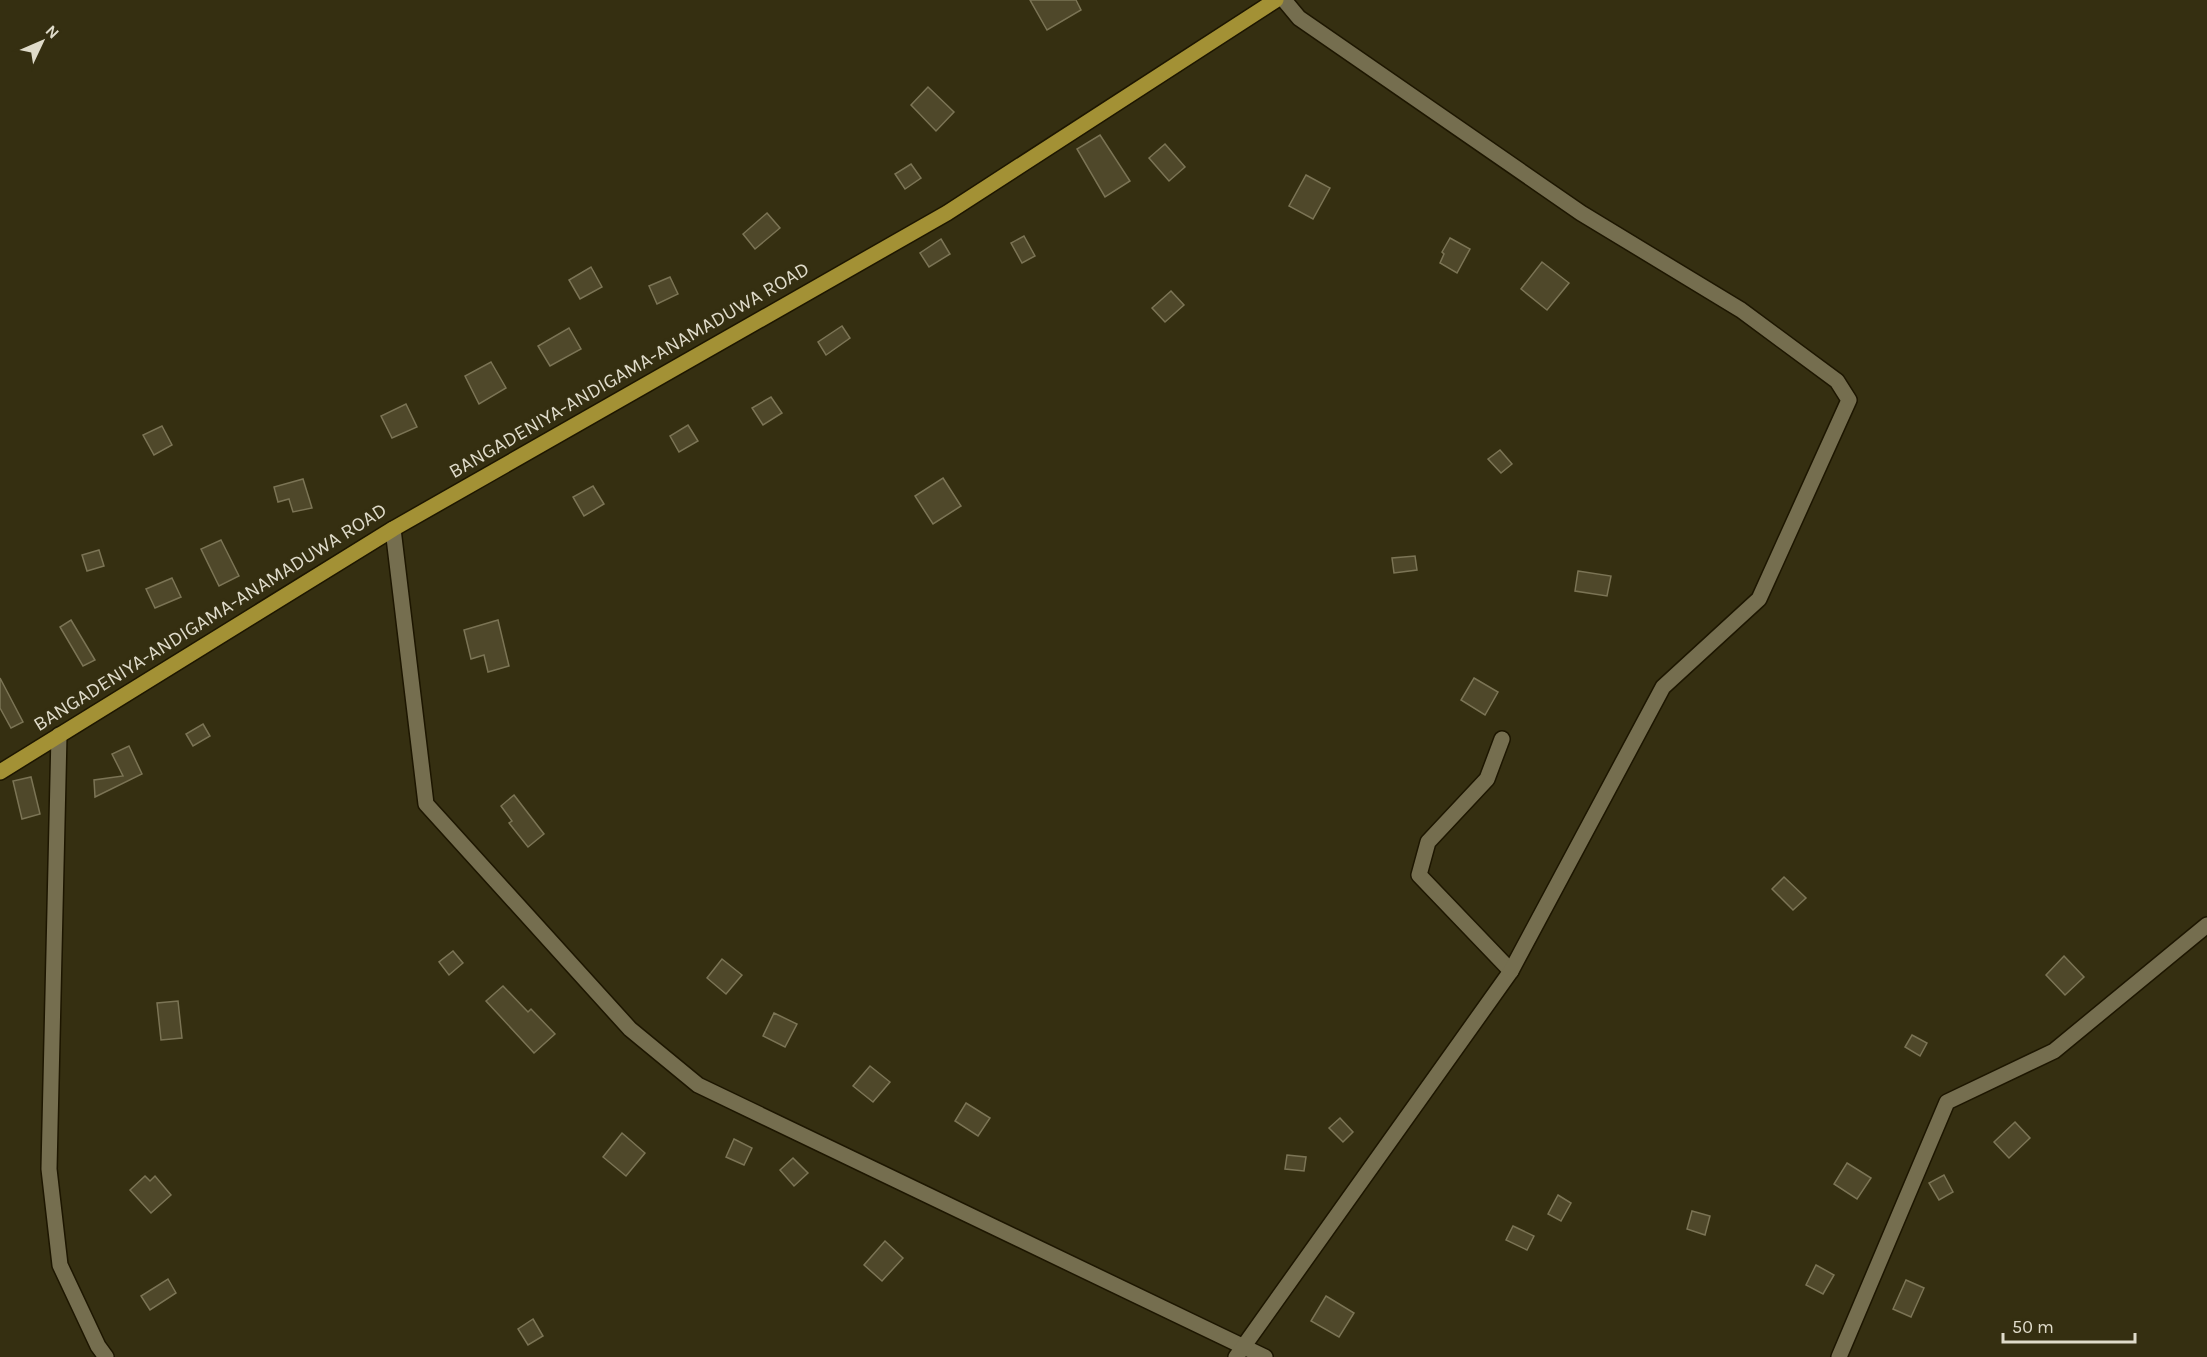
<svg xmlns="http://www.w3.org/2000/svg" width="2207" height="1357" font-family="Karla,sans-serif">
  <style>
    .building { fill: #4f482a; stroke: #7b7455; stroke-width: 1.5 }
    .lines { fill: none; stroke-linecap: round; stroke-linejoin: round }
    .minor-casing { stroke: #1d1600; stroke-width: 18 }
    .primary-casing { stroke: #1d1600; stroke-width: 18 }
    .minor { stroke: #756e4f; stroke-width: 15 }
    .primary { stroke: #a39135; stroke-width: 15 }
    .labels { text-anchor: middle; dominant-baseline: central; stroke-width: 6; stroke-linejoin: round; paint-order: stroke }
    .street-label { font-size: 20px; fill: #dfdbca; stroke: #352f11 }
  </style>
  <rect width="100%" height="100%" fill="#352f11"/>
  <!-- building -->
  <g class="building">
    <polygon points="1030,0 1076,0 1081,10 1047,30"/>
    <polygon points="928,87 954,112 936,131 911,105"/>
    <polygon points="1100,135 1130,181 1105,197 1077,149"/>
    <polygon points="1165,144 1185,167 1169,181 1149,158"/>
    <polygon points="911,164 921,178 905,189 895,174"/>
    <polygon points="1306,175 1330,188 1313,219 1289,206"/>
    <polygon points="767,213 780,228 755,249 743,234"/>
    <polygon points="1024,236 1035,256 1022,263 1011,243"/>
    <polygon points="1450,238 1470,249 1457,273 1440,263 1444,254 1442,252"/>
    <polygon points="941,239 950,254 929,267 920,253"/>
    <polygon points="1542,262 1569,283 1547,310 1521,289"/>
    <polygon points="591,267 602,287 580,299 569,280"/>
    <polygon points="670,277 678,294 657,304 649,286"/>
    <polygon points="1171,291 1184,305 1165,322 1152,308"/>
    <polygon points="842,326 850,338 826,355 818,342"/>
    <polygon points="569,328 581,349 550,366 538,346"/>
    <polygon points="491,362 506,388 479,404 465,376"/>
    <polygon points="771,397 782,413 763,425 752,408"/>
    <polygon points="406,404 417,427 392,438 381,416"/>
    <polygon points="688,425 698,441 679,452 670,436"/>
    <polygon points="162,426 172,445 154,455 143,435"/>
    <polygon points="1500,450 1512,464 1501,473 1488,459"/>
    <polygon points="943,478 961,506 933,524 915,496"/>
    <polygon points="303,479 312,508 293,512 289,499 278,502 274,487"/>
    <polygon points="593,486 604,504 584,516 573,497"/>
    <polygon points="221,540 239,576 219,586 201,549"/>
    <polygon points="99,550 104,566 87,571 82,555"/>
    <polygon points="1415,556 1417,570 1394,573 1392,558"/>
    <polygon points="1578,571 1611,576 1607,596 1575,591"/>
    <polygon points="172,578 181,597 155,608 146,589"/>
    <polygon points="71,620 95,660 83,666 60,627"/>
    <polygon points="498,620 509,666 488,672 484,655 471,659 464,630"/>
    <polygon points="0,678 23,722 11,728 0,708"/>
    <polygon points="1474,678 1498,692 1485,715 1461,700"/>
    <polygon points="203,724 210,736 193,746 186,734"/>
    <polygon points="129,746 142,774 95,797 94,780 123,776 112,754"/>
    <polygon points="31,777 40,814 22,819 13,781"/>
    <polygon points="514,795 544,834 528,847 509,823 512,821 501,806"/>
    <polygon points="1784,877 1806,898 1793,910 1772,889"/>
    <polygon points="453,951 463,963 449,975 439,962"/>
    <polygon points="2064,956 2084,977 2065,995 2046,975"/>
    <polygon points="722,959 742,975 726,994 707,978"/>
    <polygon points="503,986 528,1012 531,1009 555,1034 534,1053 486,1001"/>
    <polygon points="178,1001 182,1038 161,1040 157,1003"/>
    <polygon points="774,1013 797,1024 785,1047 763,1036"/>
    <polygon points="1912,1035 1927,1043 1920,1056 1905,1047"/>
    <polygon points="870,1066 890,1082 873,1102 853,1086"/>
    <polygon points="966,1103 990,1118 978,1136 955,1121"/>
    <polygon points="1340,1118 1353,1132 1343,1142 1329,1128"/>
    <polygon points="2015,1122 2030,1138 2009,1158 1994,1142"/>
    <polygon points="622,1133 645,1153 626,1176 603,1157"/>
    <polygon points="734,1139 752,1148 744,1165 726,1157"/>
    <polygon points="1287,1155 1306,1157 1304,1171 1285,1169"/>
    <polygon points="793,1158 808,1173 794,1186 780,1170"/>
    <polygon points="1847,1163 1871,1178 1857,1199 1834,1184"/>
    <polygon points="1944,1175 1953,1192 1939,1200 1929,1183"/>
    <polygon points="145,1176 150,1181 155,1176 171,1195 151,1213 130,1190"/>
    <polygon points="1558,1195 1571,1203 1561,1221 1548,1214"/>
    <polygon points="1692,1211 1710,1216 1705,1235 1687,1229"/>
    <polygon points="1513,1226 1534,1236 1527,1250 1506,1240"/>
    <polygon points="885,1241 903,1258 882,1281 864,1265"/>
    <polygon points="1816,1265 1834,1275 1823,1294 1806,1285"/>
    <polygon points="168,1279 176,1293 150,1310 141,1296"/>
    <polygon points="1906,1280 1924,1288 1911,1317 1893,1309"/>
    <polygon points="1326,1296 1354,1313 1339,1337 1311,1321"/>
    <polygon points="533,1319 543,1336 528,1345 518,1329"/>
  </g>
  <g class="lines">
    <defs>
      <g id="minor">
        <polyline points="393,529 426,804 630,1029 698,1085 1265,1357"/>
        <polyline points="59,735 49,1169 60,1265 98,1346 106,1357"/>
        <polyline points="1502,739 1487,779 1428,842 1419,875 1511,971"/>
        <polyline points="1236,1357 1511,971 1663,687 1759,599 1849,400 1837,381 1741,310 1581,213 1299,18 1284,0"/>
        <polyline points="1839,1357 1947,1102 2054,1051 2207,925"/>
      </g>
      <polyline id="primary" points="0,772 393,529 947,213 1276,0"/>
    </defs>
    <!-- minor casing -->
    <use href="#minor" class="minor-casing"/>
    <!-- primary casing -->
    <use href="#primary" class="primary-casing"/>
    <!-- minor -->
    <use href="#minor" class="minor"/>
    <!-- primary -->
    <use href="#primary" class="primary"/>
  </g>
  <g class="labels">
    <!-- street labels -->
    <g class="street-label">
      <text transform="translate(629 370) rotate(-30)">BANGADENIYA-ANDIGAMA-ANAMADUWA ROAD</text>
      <text transform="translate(210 617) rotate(-32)">BANGADENIYA-ANDIGAMA-ANAMADUWA ROAD</text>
    </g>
  </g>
  <!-- north arrow -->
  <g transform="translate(42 42) rotate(46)" stroke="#352f11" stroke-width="4.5" paint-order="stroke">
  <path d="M0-4.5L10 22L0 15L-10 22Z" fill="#dfdbca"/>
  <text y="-9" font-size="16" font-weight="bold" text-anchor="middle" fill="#dfdbca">N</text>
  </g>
  <!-- scale -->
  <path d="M2003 1333v9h132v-9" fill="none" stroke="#dfdbca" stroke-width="3"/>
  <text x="2012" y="1333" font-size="18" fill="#dfdbca" stroke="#352f11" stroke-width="4.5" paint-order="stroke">50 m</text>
</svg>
